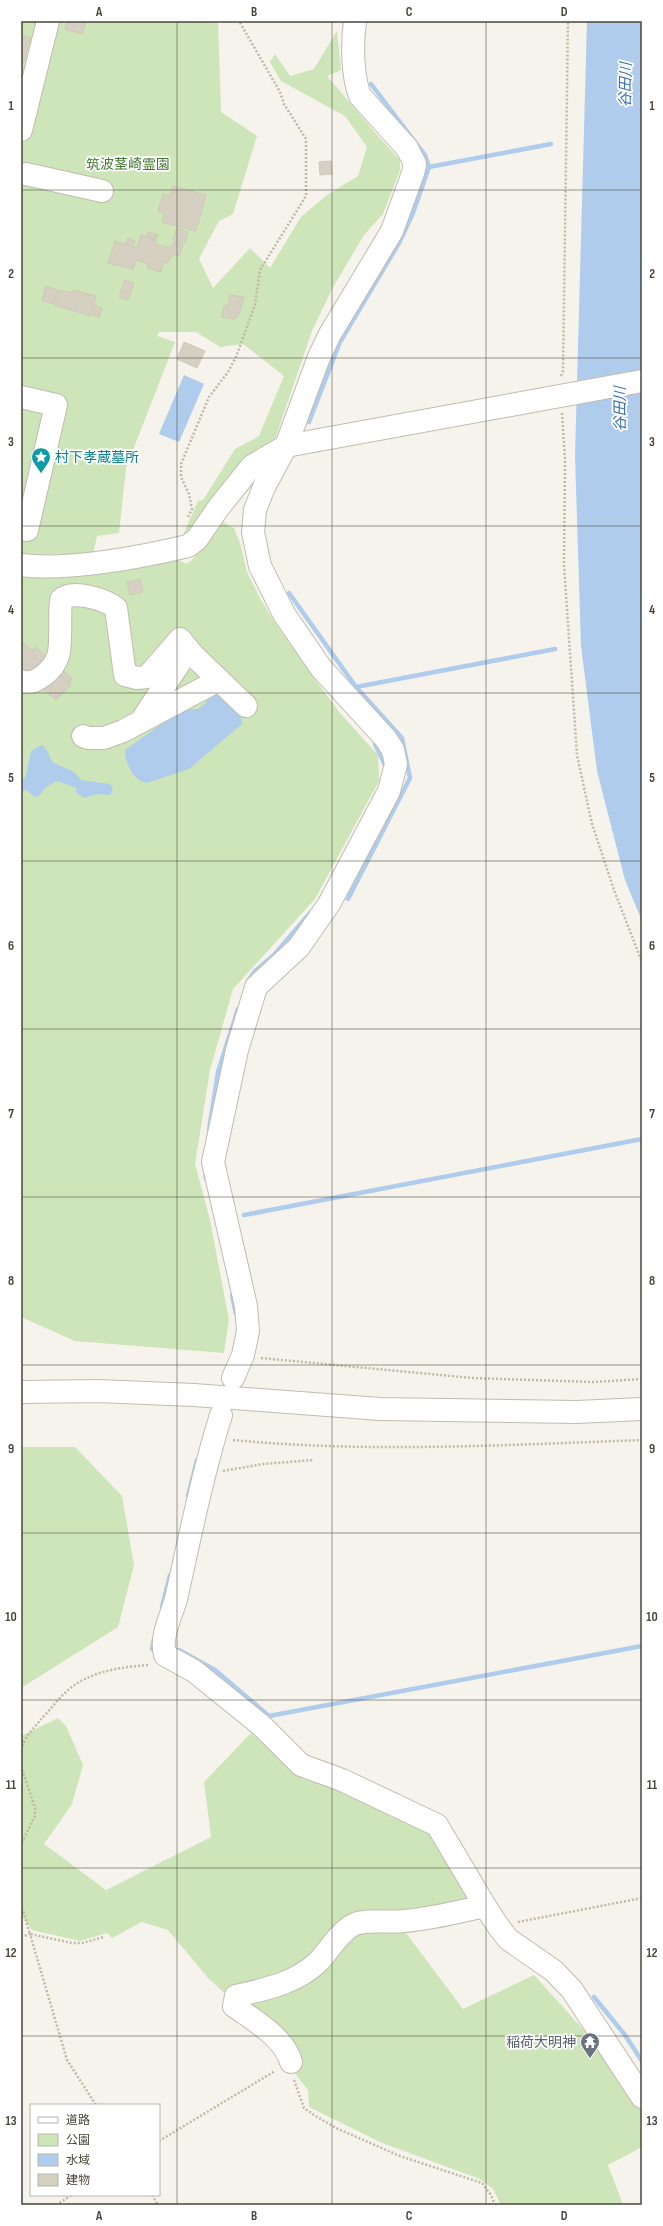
<svg xmlns="http://www.w3.org/2000/svg" width="663" height="2226" font-family="'Sofia Sans Condensed','Noto Sans JP',sans-serif">
  <style>
    .green { fill: #cde5b9 }
    .water { fill: #afccec }
    .lines { fill: none; stroke-linecap: round; stroke-linejoin: round }
    .stream { stroke: #afccec; stroke-width: 4.5 }
    .building { fill: #d6d0c3; stroke: #d0c9b6 }
    .minor-casing { stroke: #c0bcaf; stroke-width: 24 }
    .path { stroke: #c1b9a2; stroke-width: 2.5; stroke-dasharray: 2 2; stroke-linecap: butt }
    .minor { stroke: #fff; stroke-width: 22 }
    .grid { fill: none; stroke: #49453a; stroke-width: 1; stroke-opacity: 0.55 }
    .labels { text-anchor: middle; dominant-baseline: central; stroke-width: 3.5; stroke-linejoin: round; paint-order: stroke }
    .park-label { font-size: 14px; fill: #447731; stroke: #fff }
    .culture-label { font-size: 14px; fill: #0d838f; stroke: #fff; text-anchor: start }
    .worship-label { font-size: 14px; fill: #5b616d; stroke: #fff; text-anchor: end }
    .water-label { font-size: 15px; font-style: italic; fill: #3b71ae; stroke: #fff }
    .neatline { fill: none; stroke: #49453a; stroke-width: 1.5 }
    .grid-label { font-size: 13px; text-anchor: middle; font-weight: bold; fill: #49453a }
  </style>
  <rect width="100%" height="100%" fill="#f5f3ec"/>
  <!-- green -->
  <g class="green">
    <polygon points="21,21 218,21 221,112 257,136 233,214 219,221 199,259 213,288 250,248 270,268 301,217 327,195 358,176 367,147 345,116 281,81 270,62 275,54 290,76 314,69 337,31 341,70 327,76 378,136 400,160 400,170 383,214 364,235 332,289 312,331 273,445 197,527 183,535 198,501 203,500 235,449 259,436 284,376 243,344 220,347 196,332 159,332 157,336 175,342 126,468 119,533 97,536 93,554 21,555"/>
    <polygon points="221,521 234,528 240,543 247,572 261,600 278,627 314,678 340,713 378,755 379,781 315,899 233,989 210,1070 195,1164 210,1220 229,1320 224,1353 75,1341 21,1317 21,573 174,557 186,564 191,561"/>
    <polygon points="21,1447 75,1447 122,1496 134,1565 118,1627 21,1688"/>
    <polygon points="58,1718 66,1726 83,1765 72,1804 44,1844 106,1890 211,1837 204,1782 251,1733 303,1779 358,1794 427,1830 478,1904 391,1913 463,2009 534,1975 608,2057 642,2112 642,2147 608,2165 622,2202 621,2205 501,2205 493,2189 480,2179 382,2143 309,2107 308,2090 248,2014 209,1979 168,1930 142,1922 112,1938 107,1933 80,1941 32,1930 21,1914 21,1736"/>
  </g>
  <!-- water -->
  <g class="water">
    <polygon points="587,21 642,21 642,921 625,880 597,771 581,646 575,456"/>
    <polygon points="184,375 204,384 179,442 159,434"/>
    <path d="M215,691C226,700 243,710 242,724L189,769L147,783C133,782 125,762 125,750L181,710L198,709L205,704L212,692Z"/>
    <polygon points="42,745 47,750 52,762 74,772 81,780 110,784 113,790 110,795 96,794 84,798 75,792 77,788 57,781 46,787 39,796 34,797 27,790 21,791 21,779 25,779 31,751"/>
  </g>
  <g class="lines">
    <!-- stream -->
    <g class="stream">
      <polyline points="429,167 551,144"/>
      <polyline points="309,422 340,342 399,243 413,213 429,167 425,155 371,84"/>
      <polyline points="289,593 356,687 402,738 410,778 348,899"/>
      <polyline points="356,687 555,649"/>
      <polyline points="375,744 385,765"/>
      <polyline points="248,981 255,971 274,955 310,913"/>
      <polyline points="209,1130 218,1072 238,1009"/>
      <polyline points="204,1163 206,1179"/>
      <polyline points="244,1215 642,1139"/>
      <polyline points="232,1295 236,1314"/>
      <polyline points="188,1496 197,1460"/>
      <polyline points="162,1607 170,1575"/>
      <polyline points="152,1649 154,1639"/>
      <polyline points="179,1650 215,1670 269,1716 642,1646"/>
      <polyline points="594,1997 625,2035 642,2061"/>
    </g>
  </g>
  <!-- building -->
  <g class="building">
    <polygon points="67,21 86,21 82,34 65,29"/>
    <polygon points="21,35 30,38 24,61 21,60"/>
    <polygon points="331,161 332,174 320,175 319,162"/>
    <polygon points="173,186 206,195 196,231 162,222 164,213 158,211 163,194 170,196"/>
    <polygon points="177,228 188,232 185,243 173,240"/>
    <polygon points="149,232 158,235 156,240 146,236"/>
    <polygon points="141,235 156,240 155,244 171,248 174,242 183,245 180,255 171,256 168,263 164,261 161,272 147,268 148,264 136,260 133,269 108,263 115,241 137,248"/>
    <polygon points="128,238 135,241 133,247 125,244"/>
    <polygon points="125,280 134,283 128,300 119,297"/>
    <polygon points="46,286 58,290 54,304 42,300"/>
    <polygon points="60,290 72,293 73,290 96,296 91,316 55,305"/>
    <polygon points="230,295 244,297 240,312 235,319 222,317 224,306 228,306"/>
    <polygon points="95,306 102,308 99,318 93,315"/>
    <polygon points="184,342 205,351 197,368 177,359"/>
    <polygon points="140,579 143,592 130,595 127,582"/>
    <polygon points="21,640 32,651 35,647 46,656 28,676 21,669"/>
    <polygon points="63,670 72,679 69,684 59,674"/>
    <polygon points="58,674 71,685 56,700 44,689"/>
  </g>
  <g class="lines">
    <defs>
      <g id="minor">
        <polyline points="21,130 48,21"/>
        <polyline points="26,174 102,191"/>
        <polyline points="21,397 56,405 27,530 21,528"/>
        <path d="M21,565C68,571 142,557 188,546L197,539L219,507L252,466L286,446L642,381"/>
        <path d="M21,681C35,687 54,669 58,656C62,645 59,614 61,600C71,589 105,599 116,608L125,675L137,678L147,677L180,639L193,655L246,706"/>
        <polyline points="143,718 179,664 187,648"/>
        <polyline points="83,736 88,738 104,738 123,731 219,680"/>
        <path d="M233,1378L243,1355L248,1331L246,1306L213,1162L237,1050L256,987L299,947L329,904L389,791L396,764L393,750L386,739L321,668L284,614L260,566L253,532L255,510L264,487L286,446L319,357L330,334L392,231L413,173L415,164L407,148L360,96C352,75 352,44 355,21"/>
        <polyline points="21,1392 98,1391 194,1395 380,1409 577,1412 642,1409"/>
        <path d="M221,1415C202,1476 190,1537 176,1599C171,1617 160,1636 165,1655L194,1671L262,1726L301,1765L342,1780L437,1825L485,1906L498,1926L508,1939L554,1971L572,1990L642,2097"/>
        <path d="M291,2062C284,2037 253,2020 234,2006L236,1996C266,1989 297,1983 319,1961C330,1949 341,1930 355,1924C367,1919 390,1923 404,1921C431,1919 458,1912 485,1906"/>
      </g>
    </defs>
    <!-- minor casing -->
    <use href="#minor" class="minor-casing"/>
    <!-- path -->
    <g class="path">
      <polyline points="561,376 563,371 568,21"/>
      <polyline points="562,413 565,461 564,565 577,755 592,824 614,890 642,962"/>
      <polyline points="188,517 192,509 189,494 181,477 181,464 209,397 228,372 236,357 255,305 260,270 306,196 306,139 284,104 280,92 239,21"/>
      <polyline points="261,1358 472,1378 592,1382 642,1379"/>
      <path d="M233,1440C368,1453 506,1445 642,1440"/>
      <polyline points="223,1471 263,1464 313,1460"/>
      <path d="M21,1750C24,1737 35,1727 43,1717C51,1709 58,1699 66,1692C88,1671 121,1667 150,1665"/>
      <polyline points="21,1766 35,1808 35,1816 21,1845"/>
      <polyline points="21,1904 30,1934 72,1943 82,1943 104,1937"/>
      <polyline points="518,1922 642,1898"/>
      <polyline points="21,1937 30,1934 67,2060 96,2105"/>
      <polyline points="294,2080 304,2108 314,2115 336,2128 400,2156 482,2183 491,2195 495,2205"/>
      <polyline points="159,2141 275,2071"/>
      <polyline points="152,2195 158,2205"/>
      <polyline points="56,2205 72,2195"/>
    </g>
    <!-- minor -->
    <use href="#minor" class="minor"/>
  </g>
  <!-- grid -->
  <path class="grid" d="M177,21V2205M332,21V2205M486,21V2205M21,190H642M21,358H642M21,526H642M21,693H642M21,861H642M21,1029H642M21,1197H642M21,1365H642M21,1533H642M21,1700H642M21,1868H642M21,2036H642"/>
  <!-- icons -->
  <defs>
    <symbol id="sight-pin" viewBox="-11 -11 22 30"><path d="M0 17L-7.5 6A9.5 9.5 0 1 1 7.5 6Z" fill="#0f9aa8" stroke="#fff"/><path d="M0-6L1.8-2.2L6-1.7L2.9 1.2L3.7 5.4L0 3.3L-3.7 5.4L-2.9 1.2L-6-1.7L-1.8-2.2Z" fill="#fff"/></symbol>
    <symbol id="temple-pin" viewBox="-11 -11 22 30"><path d="M0 17L-7.5 6A9.5 9.5 0 1 1 7.5 6Z" fill="#6b7280" stroke="#fff"/><path d="M0-6L5-2H3V0L6.5 2.5H4V6H1.5V3h-3V6H-4V2.5H-6.5L-3 0V-2H-5Z" fill="#fff"/></symbol>
  </defs>
  <g fill-rule="evenodd">
    <use href="#sight-pin" x="30" y="446" width="22" height="30"/>
    <use href="#temple-pin" x="579" y="2031" width="22" height="30"/>
  </g>
  <g class="labels">
    <!-- park labels -->
    <g class="park-label">
      <text x="128" y="164">筑波茎崎霊園</text>
    </g>
    <!-- culture labels -->
    <g class="culture-label">
      <text x="55" y="457">村下孝蔵墓所</text>
    </g>
    <!-- worship labels -->
    <g class="worship-label">
      <text x="576" y="2042">稲荷大明神</text>
    </g>
    <!-- water labels -->
    <g class="water-label">
      <text transform="translate(626 85) rotate(-89)">谷田川</text>
      <text transform="translate(620 409) rotate(-90)">谷田川</text>
    </g>
  </g>
  <!-- border -->
  <rect width="663" height="2226" fill="none" stroke="#ffffff" stroke-width="44"/>
  <!-- legend -->
  <rect x="30" y="2104" width="130" height="92" fill="#ffffff" stroke="#b6b5b0"/>
  <rect x="38" y="2117" width="20" height="6" fill="#ffffff" stroke="#b6b5b0"/>
  <text x="66" y="2124" font-size="12" fill="#49453a">道路</text>
  <rect x="38" y="2134" width="20" height="12" fill="#cde5b9" stroke="#b6b5b0"/>
  <text x="66" y="2144" font-size="12" fill="#49453a">公園</text>
  <rect x="38" y="2154" width="20" height="12" fill="#afccec" stroke="#b6b5b0"/>
  <text x="66" y="2164" font-size="12" fill="#49453a">水域</text>
  <rect x="38" y="2174" width="20" height="12" fill="#d6d0c3" stroke="#b6b5b0"/>
  <text x="66" y="2184" font-size="12" fill="#49453a">建物</text>
  <rect x="22" y="22" width="619" height="2182" class="neatline"/>
  <g class="grid-label">
    <text x="99" y="16">A</text>
    <text x="254" y="16">B</text>
    <text x="409" y="16">C</text>
    <text x="564" y="16">D</text>
    <text x="11" y="110">1</text>
    <text x="652" y="110">1</text>
    <text x="11" y="278">2</text>
    <text x="652" y="278">2</text>
    <text x="11" y="446">3</text>
    <text x="652" y="446">3</text>
    <text x="11" y="614">4</text>
    <text x="652" y="614">4</text>
    <text x="11" y="782">5</text>
    <text x="652" y="782">5</text>
    <text x="11" y="950">6</text>
    <text x="652" y="950">6</text>
    <text x="11" y="1118">7</text>
    <text x="652" y="1118">7</text>
    <text x="11" y="1285">8</text>
    <text x="652" y="1285">8</text>
    <text x="11" y="1453">9</text>
    <text x="652" y="1453">9</text>
    <text x="11" y="1621">10</text>
    <text x="652" y="1621">10</text>
    <text x="11" y="1789">11</text>
    <text x="652" y="1789">11</text>
    <text x="11" y="1957">12</text>
    <text x="652" y="1957">12</text>
    <text x="11" y="2125">13</text>
    <text x="652" y="2125">13</text>
    <text x="99" y="2220">A</text>
    <text x="254" y="2220">B</text>
    <text x="409" y="2220">C</text>
    <text x="564" y="2220">D</text>
  </g>
</svg>
